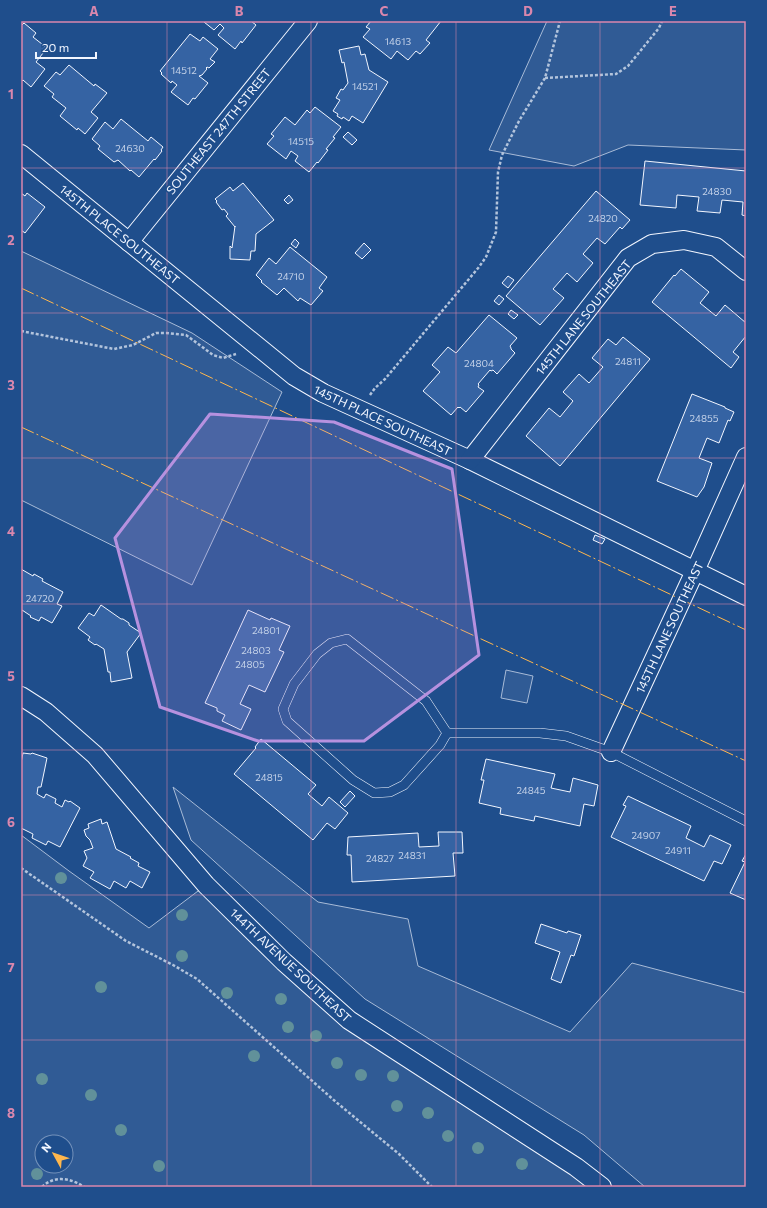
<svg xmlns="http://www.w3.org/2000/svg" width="767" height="1208" font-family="Commissioner,sans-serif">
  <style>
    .built { fill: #305b95; stroke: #a8bbd7; fill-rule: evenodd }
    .building { fill: #3563a3; stroke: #f2f6ff }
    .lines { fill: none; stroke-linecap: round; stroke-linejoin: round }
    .lane-casing { stroke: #f2f6ff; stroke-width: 10 }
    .street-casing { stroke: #f2f6ff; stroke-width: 20 }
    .path { stroke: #b3c4dc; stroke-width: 2.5; stroke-dasharray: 3 2; stroke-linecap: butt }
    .lane { stroke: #1f4e8c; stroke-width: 9 }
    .street { stroke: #1f4e8c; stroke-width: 18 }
    .power { stroke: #ffb74d; stroke-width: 1; stroke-dasharray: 14 3 2 3; stroke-linecap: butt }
    .tree { fill: #61919a }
    .marked { fill: #b691df; fill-opacity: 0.2; stroke: #b691df; stroke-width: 3; stroke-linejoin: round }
    .grid { fill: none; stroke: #da87ad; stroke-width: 1; stroke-opacity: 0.55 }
    .labels { text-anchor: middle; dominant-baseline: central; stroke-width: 3; stroke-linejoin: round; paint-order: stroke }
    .number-label { font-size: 10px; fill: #c3d1e8 }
    .street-label { font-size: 12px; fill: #f2f6ff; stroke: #1f4e8c }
    .neatline { fill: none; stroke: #da87ad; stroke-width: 1.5 }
    .grid-label { font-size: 13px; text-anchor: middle; font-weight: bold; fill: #da87ad }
  </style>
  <rect width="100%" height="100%" fill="#1f4e8c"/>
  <!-- built -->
  <g class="built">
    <polygon points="547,21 746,21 746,150 628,145 574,166 489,150"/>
    <polygon points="21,251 192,333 282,392 192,585 21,500"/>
    <polygon points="506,670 533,676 527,703 501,698"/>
    <polygon points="173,787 318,902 408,919 418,966 570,1032 632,963 746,993 746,1187 645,1187 584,1135 365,999 191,840"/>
    <path d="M21,835L69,871L149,928L206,885L349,1020L602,1187H21ZM42,1142H66V1166H42Z"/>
  </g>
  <!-- building -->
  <g class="building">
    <polygon points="204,21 251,21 256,25 242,43 241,41 235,49 218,35 224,28 220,24 214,30 204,22"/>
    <polygon points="371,21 396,21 397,22 398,21 441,21 426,40 430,43 420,54 416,51 408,60 397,51 391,59 363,37 370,29 366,27"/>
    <polygon points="24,23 36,33 33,37 47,48 36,62 45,69 31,87 23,80 21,82 21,26"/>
    <polygon points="190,34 200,41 203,37 218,49 210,59 215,62 209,68 207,67 206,68 207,69 202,75 199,76 208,83 195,99 193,98 188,105 171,92 177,85 172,81 171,83 161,74 162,73 160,71"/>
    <polygon points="359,46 361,55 365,54 369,70 388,82 363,123 352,116 349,121 343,117 342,119 337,116 338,114 333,111 340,100 336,98 341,89 343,90 348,83 344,62 342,63 339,50"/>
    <polygon points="69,65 94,86 95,84 107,93 91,112 98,118 85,134 78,128 77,130 60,116 66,108 52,97 54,94 44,86 56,72 60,75"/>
    <polygon points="315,107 341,127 333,137 335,138 326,149 328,150 318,163 317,162 309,172 295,161 298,156 291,151 286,159 267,144 274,136 271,134 285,117 295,125 307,110 310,113"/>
    <polygon points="121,119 148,141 151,137 163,147 161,150 162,151 155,160 154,159 139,177 131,170 130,171 118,160 114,162 98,149 100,146 92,139 105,122 113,129"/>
    <polygon points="348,132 357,140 352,145 343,137"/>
    <polygon points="645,161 746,171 746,216 742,215 743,202 722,200 720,213 697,211 699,197 677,195 676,208 640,205"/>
    <polygon points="243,183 274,220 256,234 255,251 251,251 250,260 230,259 230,246 232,248 235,226 235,227 226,216 228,214 224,209 222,210 216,202 217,201 215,199 230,187 233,191"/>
    <polygon points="596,191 630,220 622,229 620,227 605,244 597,238 583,254 593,263 577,282 567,273 553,289 564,298 540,325 506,296"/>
    <polygon points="21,193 25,196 27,193 45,207 25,233 21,230"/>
    <polygon points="289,195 293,200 288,204 284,200"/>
    <polygon points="295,239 299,243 296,248 291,244"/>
    <polygon points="364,243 371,250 362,259 355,253"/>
    <polygon points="290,247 327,277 319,288 323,291 311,305 300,298 298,301 284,288 277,295 261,282 262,281 256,275 269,258 276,264"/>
    <polygon points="681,269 709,292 700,303 716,316 725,305 746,323 746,336 733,352 739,357 731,368 652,302 674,275 675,276"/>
    <polygon points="508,276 514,280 508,288 502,283"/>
    <polygon points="499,295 504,299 499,305 494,301"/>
    <polygon points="511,310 518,315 514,319 508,314"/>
    <polygon points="489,315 517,338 510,346 511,348 511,349 515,353 497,374 493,370 491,371 490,370 478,384 479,385 478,387 484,391 466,412 460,407 459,408 458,407 451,415 423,391 440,372 432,365 448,347 456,353"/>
    <polygon points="623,337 650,359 560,466 526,436 549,408 560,417 573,401 563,392 579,374 589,383 603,367 592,358 608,339 616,345"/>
    <polygon points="692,394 725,407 725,408 734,412 730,421 728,420 719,443 707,438 699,458 712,463 704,487 697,497 657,481"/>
    <polygon points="595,535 605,539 602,544 593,540"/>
    <polygon points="21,569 33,576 34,574 43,579 42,581 63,592 57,604 62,606 52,623 41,617 39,621 30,617 31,616 22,610 21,612"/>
    <polygon points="101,605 121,619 123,619 129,623 129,625 141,633 127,652 132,678 111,682 110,672 108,672 104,649 96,644 95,645 88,640 90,637 78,628 89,613 94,616"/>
    <polygon points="248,610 270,620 271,618 290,626 279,650 284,652 265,692 249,685 240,704 251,709 241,730 222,721 225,715 217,711 217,708 205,703"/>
    <polygon points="261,739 316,785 308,794 322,806 329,797 348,813 335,829 327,823 313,840 234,774 256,748 255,747"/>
    <polygon points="23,753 31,754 32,753 47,758 41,787 38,787 37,794 44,798 46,794 56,799 55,803 62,807 65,800 69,802 70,801 80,808 60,847 48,841 46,845 32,838 33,834 21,828 21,763"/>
    <polygon points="486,759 555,774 551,788 570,792 573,778 598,785 594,806 584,804 580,826 535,816 534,821 500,814 501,808 479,803 484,780 481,780"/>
    <polygon points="350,791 355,796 345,807 340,802"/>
    <polygon points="628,796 691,826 686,838 704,847 710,835 731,845 722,864 714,861 704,881 611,837 626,806 623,805"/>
    <polygon points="101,819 102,824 107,822 116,849 131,857 130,858 139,863 138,866 150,872 142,888 130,881 126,888 114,881 110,889 90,878 94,872 83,866 87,858 84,851 93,848 90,840 86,836 84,830 89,828 88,824"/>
    <polygon points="438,832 462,832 463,853 453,853 455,876 352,882 351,855 347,855 348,837 418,833 419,847 439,846"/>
    <polygon points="746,854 746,900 730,893 745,862 742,861"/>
    <polygon points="541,924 567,933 568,931 581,935 574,956 571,955 561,983 551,979 560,952 535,943"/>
  </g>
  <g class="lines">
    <defs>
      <g id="lane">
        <polygon points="347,639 426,701 447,733 440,745 404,785 390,792 374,793 353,780 287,721 283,709 294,684 317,654 331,643"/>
        <polyline points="447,733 540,733 566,736 611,752 746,821"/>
      </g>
      <g id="street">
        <polyline points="21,154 294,376 323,393 470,460 746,596"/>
        <polyline points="129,242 308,21"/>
        <polyline points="470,460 628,258 652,244 684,240 716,247 746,271"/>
        <polyline points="21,696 46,712 95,755 206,885 284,962 349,1020 576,1167 602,1187"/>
        <polyline points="611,752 695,571 746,457"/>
      </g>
    </defs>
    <!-- lane casing -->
    <use href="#lane" class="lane-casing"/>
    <!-- street casing -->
    <use href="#street" class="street-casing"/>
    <!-- path -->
    <g class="path">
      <polyline points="545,78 616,74 628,66 659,28 662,21"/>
      <polyline points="21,331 114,349 133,345 156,333 166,333 186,335 213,355 223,358 236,354"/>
      <polyline points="370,395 375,388 385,379 479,267 486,257 496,232 498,172 502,155 519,121 545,78 560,21"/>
      <polyline points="21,868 126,941 173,965 197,979 336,1102 399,1154 432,1187"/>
      <path d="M42,1187C54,1175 71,1178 84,1187"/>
    </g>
    <!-- lane -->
    <use href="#lane" class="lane"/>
    <!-- street -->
    <use href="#street" class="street"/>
    <!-- power -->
    <g class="power">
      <polyline points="21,288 746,630"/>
      <polyline points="21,427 746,761"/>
    </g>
  </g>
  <!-- trees -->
  <g class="tree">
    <circle cx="61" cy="878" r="6"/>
    <circle cx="182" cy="915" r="6"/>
    <circle cx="182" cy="956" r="6"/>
    <circle cx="101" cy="987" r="6"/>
    <circle cx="227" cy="993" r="6"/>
    <circle cx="281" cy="999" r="6"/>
    <circle cx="288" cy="1027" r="6"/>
    <circle cx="316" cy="1036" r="6"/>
    <circle cx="254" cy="1056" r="6"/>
    <circle cx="337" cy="1063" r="6"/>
    <circle cx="361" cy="1075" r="6"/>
    <circle cx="393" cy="1076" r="6"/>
    <circle cx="42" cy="1079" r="6"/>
    <circle cx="91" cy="1095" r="6"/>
    <circle cx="397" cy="1106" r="6"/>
    <circle cx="428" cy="1113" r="6"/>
    <circle cx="121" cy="1130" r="6"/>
    <circle cx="448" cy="1136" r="6"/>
    <circle cx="478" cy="1148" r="6"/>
    <circle cx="522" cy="1164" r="6"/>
    <circle cx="159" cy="1166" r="6"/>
    <circle cx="37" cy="1174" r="6"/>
  </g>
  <!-- marked area -->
  <path class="marked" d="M210,414L334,422L452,469L479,655L364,741H258L160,707L115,538Z"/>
  <!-- grid -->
  <path class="grid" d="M167,21V1187M311,21V1187M456,21V1187M600,21V1187M21,168H746M21,313H746M21,458H746M21,604H746M21,750H746M21,895H746M21,1040H746"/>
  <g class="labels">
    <!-- number labels -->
    <g class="number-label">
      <text x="398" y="41">14613</text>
      <text x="184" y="70">14512</text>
      <text x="365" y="86">14521</text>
      <text x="301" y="141">14515</text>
      <text x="130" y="148">24630</text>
      <text x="717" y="191">24830</text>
      <text x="603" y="218">24820</text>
      <text x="291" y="276">24710</text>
      <text x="628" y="361">24811</text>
      <text x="479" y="363">24804</text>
      <text x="704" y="418">24855</text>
      <text x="40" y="598">24720</text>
      <text x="266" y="630">24801</text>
      <text x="256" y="650">24803</text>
      <text x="250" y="664">24805</text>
      <text x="269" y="777">24815</text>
      <text x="531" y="790">24845</text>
      <text x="646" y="835">24907</text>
      <text x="678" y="850">24911</text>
      <text x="412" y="855">24831</text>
      <text x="380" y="858">24827</text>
    </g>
    <!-- street labels -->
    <g class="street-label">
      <text transform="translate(218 131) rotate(-51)">SOUTHEAST 247TH STREET</text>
      <text transform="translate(120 234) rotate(39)">145TH PLACE SOUTHEAST</text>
      <text transform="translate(583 317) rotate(-51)">145TH LANE SOUTHEAST</text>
      <text transform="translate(383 420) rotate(25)">145TH PLACE SOUTHEAST</text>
      <text transform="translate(669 627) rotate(-65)">145TH LANE SOUTHEAST</text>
      <text transform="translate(291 965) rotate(43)">144TH AVENUE SOUTHEAST</text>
    </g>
  </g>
  <!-- border -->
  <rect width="767" height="1208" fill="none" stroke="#1f4e8c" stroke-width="44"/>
  <!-- north arrow -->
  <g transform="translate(54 1154) rotate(310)"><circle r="19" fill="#1f4e8c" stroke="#7391ba"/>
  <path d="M0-3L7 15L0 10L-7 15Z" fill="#ffb74d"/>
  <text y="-6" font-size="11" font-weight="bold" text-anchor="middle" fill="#f2f6ff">N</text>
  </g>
  <!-- scale -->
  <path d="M36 52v6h60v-6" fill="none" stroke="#f2f6ff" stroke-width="2"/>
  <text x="42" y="52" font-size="12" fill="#f2f6ff" stroke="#1f4e8c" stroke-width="3" paint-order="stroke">20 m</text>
  <rect x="22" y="22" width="723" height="1164" class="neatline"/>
  <g class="grid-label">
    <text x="94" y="16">A</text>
    <text x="239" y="16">B</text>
    <text x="384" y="16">C</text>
    <text x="528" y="16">D</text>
    <text x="673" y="16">E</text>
    <text x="11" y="99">1</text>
    <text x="11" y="245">2</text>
    <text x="11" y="390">3</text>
    <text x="11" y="536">4</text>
    <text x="11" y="681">5</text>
    <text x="11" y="827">6</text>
    <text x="11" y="972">7</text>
    <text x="11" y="1118">8</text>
  </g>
</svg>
